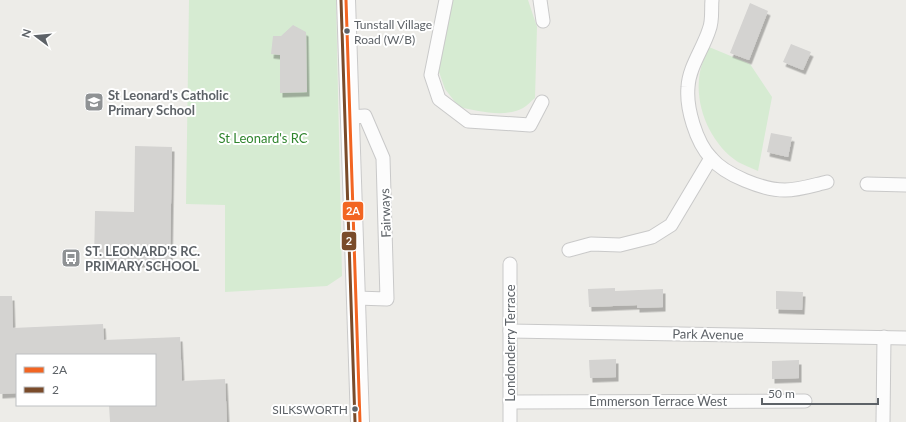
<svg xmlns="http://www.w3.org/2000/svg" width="906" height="422" font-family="Lato,sans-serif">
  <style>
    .green { fill: #d6ebd2 }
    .building { fill: #d4d3d1; filter: url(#shadow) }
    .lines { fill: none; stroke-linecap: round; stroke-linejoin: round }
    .street-casing { stroke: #c9c9c9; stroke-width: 15 }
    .secondary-casing { stroke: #cacaca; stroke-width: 20 }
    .street { stroke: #fcfcfc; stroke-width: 13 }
    .secondary { stroke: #fcfcfc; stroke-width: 18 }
    .bus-1-casing { stroke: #fff; stroke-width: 6 }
    .bus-2-casing { stroke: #fff; stroke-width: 6 }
    .bus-1 { stroke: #f26522; stroke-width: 3 }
    .bus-2 { stroke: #7a4b2a; stroke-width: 3 }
    .bus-dot { fill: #5d6267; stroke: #fff; stroke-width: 1.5 }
    .labels { text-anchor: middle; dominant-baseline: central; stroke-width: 4; stroke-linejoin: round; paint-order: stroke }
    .bus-label { font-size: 12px; fill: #5d6267; stroke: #fff; text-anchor: start }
    .poi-label { font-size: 13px; font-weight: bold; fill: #5d6267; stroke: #fff; text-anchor: start }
    .park-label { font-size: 13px; fill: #30852e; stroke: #fff }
    .street-label { font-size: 13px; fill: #5d6267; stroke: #fff }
    .line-badge { stroke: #fff; stroke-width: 1.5 }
    .badge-label { font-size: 11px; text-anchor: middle; font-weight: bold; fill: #fff }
  </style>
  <defs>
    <filter id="shadow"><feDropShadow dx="2.5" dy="4.5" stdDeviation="0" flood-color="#0004"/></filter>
  </defs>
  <rect width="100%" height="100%" fill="#edece8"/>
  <!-- green -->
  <g class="green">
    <polygon points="189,0 336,0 342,276 327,286 225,292 225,205 186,204"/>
    <path d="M450,0H528L537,27L535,98C531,101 527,106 523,108C504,118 478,111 459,107L445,89L438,69Z"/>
    <path d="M709,47L750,64L772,97L758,171C751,168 744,165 738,162C712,145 696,110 699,79C700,68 704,57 709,47Z"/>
  </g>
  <!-- building -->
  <g class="building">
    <polygon points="750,3 768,11 749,60 730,53"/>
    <polygon points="293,25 306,32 307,92 280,93 280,55 271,54 273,36 281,36"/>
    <polygon points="791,44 811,52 803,70 783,62"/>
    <polygon points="771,133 792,137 788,157 767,152"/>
    <polygon points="135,146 172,147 170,263 94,263 95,211 134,212"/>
    <polygon points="615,288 615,291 663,289 663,307 637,308 637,305 589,307 588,289"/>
    <polygon points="776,291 803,292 802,310 776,309"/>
    <polygon points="0,296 12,296 13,328 103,324 104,340 180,337 182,381 225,379 227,422 110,422 109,405 155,405 155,355 17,355 17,393 0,394"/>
    <polygon points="616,359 616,377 590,378 589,360"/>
    <polygon points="799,360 799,378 772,379 772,361"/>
  </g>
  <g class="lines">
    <defs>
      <g id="street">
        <polyline points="446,0 431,75 439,99 468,121 530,125 542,102"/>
        <polyline points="540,0 543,21"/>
        <path d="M712,0C711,9 713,21 709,30C703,49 689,67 688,87C686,108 696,142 711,158C725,175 763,190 785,190C799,190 814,185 827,182"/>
        <polyline points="349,117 365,116 383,158 387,299 356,298"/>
        <polyline points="867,184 906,185"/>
        <polyline points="569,250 591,244 620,245 652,237 671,225 711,158"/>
        <polyline points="510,264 510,422"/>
        <polyline points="510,331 906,338"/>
        <polyline points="510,402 805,401"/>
        <polyline points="883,422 884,337"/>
      </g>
      <polyline id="secondary" points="346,0 360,422"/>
    </defs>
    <!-- street casing -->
    <use href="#street" class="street-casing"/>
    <!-- secondary casing -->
    <use href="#secondary" class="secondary-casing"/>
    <!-- street -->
    <use href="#street" class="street"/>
    <!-- secondary -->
    <use href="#secondary" class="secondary"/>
    <defs>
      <polyline id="bus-1" points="346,0 360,422"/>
      <polyline id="bus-2" points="341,0 355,422"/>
    </defs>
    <!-- bus-1 casing -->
    <use href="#bus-1" class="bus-1-casing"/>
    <!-- bus-2 casing -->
    <use href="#bus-2" class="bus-2-casing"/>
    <!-- bus-1 -->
    <use href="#bus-1" class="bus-1"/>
    <!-- bus-2 -->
    <use href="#bus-2" class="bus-2"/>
  </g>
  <!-- icons -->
  <defs>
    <symbol id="school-square" viewBox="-11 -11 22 22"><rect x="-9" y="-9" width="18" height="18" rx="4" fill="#8f9294" stroke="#fff"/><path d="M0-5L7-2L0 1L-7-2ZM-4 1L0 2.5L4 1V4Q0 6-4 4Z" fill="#fff"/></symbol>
    <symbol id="bus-square" viewBox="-11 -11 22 22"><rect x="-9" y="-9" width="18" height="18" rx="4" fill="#8f9294" stroke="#fff"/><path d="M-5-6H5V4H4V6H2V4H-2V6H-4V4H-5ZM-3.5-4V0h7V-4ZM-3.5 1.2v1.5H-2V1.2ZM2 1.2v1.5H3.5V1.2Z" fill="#fff"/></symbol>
  </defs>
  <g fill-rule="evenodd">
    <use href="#school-square" x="83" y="91" width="22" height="22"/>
    <use href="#bus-square" x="60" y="247" width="22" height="22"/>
  </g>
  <!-- markers -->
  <g class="bus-dot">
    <circle cx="347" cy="31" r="3.5"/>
    <circle cx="355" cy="409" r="3.5"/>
  </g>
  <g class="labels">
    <!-- bus labels -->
    <g class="bus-label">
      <text x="354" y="24">Tunstall Village<tspan x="354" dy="15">Road (W/B)</tspan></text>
      <text x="348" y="409" text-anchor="end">SILKSWORTH</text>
    </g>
    <!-- poi labels -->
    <g class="poi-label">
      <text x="108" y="95">St Leonard's Catholic<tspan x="108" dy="15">Primary School</tspan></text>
      <text x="85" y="251">ST. LEONARD'S RC.<tspan x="85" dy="15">PRIMARY SCHOOL</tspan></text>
    </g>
    <!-- park labels -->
    <g class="park-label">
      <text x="263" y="138">St Leonard's RC</text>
    </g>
    <!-- street labels -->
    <g class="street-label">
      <text transform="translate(385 213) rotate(-92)">Fairways</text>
      <text transform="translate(708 334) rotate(1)">Park Avenue</text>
      <text transform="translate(510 343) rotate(-90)">Londonderry Terrace</text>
      <text x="658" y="401">Emmerson Terrace West</text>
    </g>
  </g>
  <g class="line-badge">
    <rect x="342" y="201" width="22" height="20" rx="4" fill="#f26522"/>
    <rect x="341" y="231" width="16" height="20" rx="4" fill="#7a4b2a"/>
  </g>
  <g class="badge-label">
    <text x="353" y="215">2A</text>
    <text x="349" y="245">2</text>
  </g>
  <!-- legend -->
  <rect x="16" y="354" width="140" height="52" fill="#ffffff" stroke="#bec0c2"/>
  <rect x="24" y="367" width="20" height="6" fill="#f26522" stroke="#bec0c2"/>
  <text x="52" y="374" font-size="12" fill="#5d6267">2A</text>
  <rect x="24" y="387" width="20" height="6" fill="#7a4b2a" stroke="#bec0c2"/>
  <text x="52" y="394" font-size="12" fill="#5d6267">2</text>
  <!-- north arrow -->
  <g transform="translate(36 36) rotate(286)" stroke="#ffffff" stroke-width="3" paint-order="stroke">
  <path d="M0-3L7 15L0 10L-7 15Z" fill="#5d6267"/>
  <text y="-6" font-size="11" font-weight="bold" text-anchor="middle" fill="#5d6267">N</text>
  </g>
  <!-- scale -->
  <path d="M762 398v6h116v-6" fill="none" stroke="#5d6267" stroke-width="2"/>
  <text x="768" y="398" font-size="12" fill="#5d6267" stroke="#ffffff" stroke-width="3" paint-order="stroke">50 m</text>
</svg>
